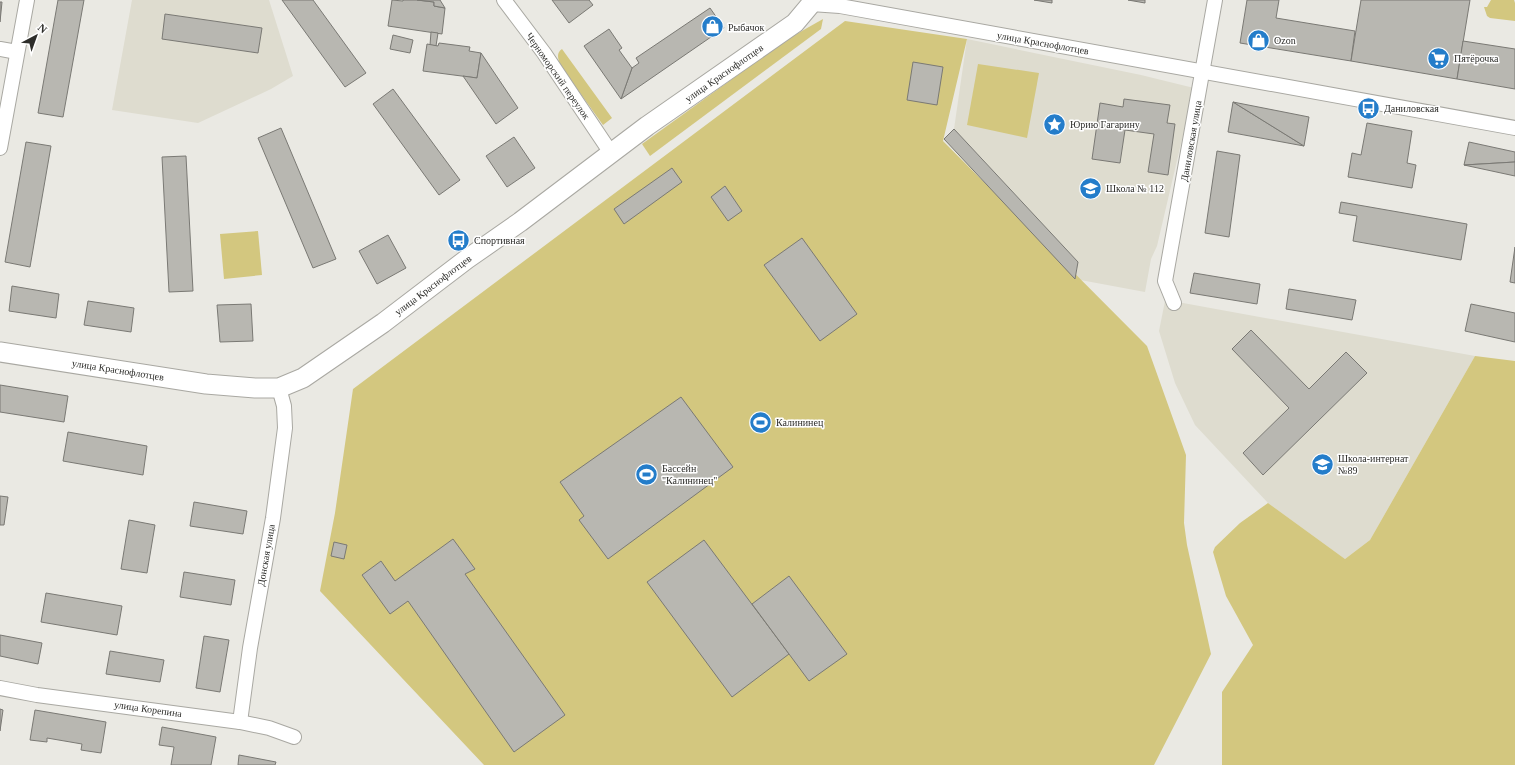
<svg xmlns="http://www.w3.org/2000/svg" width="1515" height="765" font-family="'Times New Roman',serif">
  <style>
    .built { fill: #dedccf }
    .green { fill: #d3c77f }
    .building { fill: #b8b7b1; stroke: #7a7974 }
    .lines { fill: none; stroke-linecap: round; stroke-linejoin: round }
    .minor-casing { stroke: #a9a8a2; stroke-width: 16 }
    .secondary-casing { stroke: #a9a8a2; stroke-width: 21 }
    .minor { stroke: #fff; stroke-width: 14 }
    .secondary { stroke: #fff; stroke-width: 19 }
    .labels { text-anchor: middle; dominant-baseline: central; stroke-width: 3; stroke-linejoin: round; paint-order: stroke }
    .poi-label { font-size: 10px; fill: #2d2d2a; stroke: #fff; text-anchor: start }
    .street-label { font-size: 10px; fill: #2d2d2a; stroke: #fff }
  </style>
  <rect width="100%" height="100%" fill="#eae9e3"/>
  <!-- built -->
  <g class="built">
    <polygon points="132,0 269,0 293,76 271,89 198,123 112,110"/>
    <polygon points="967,39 1141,75 1194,88 1157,246 1151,259 1145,292 1075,279 1078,262 954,129"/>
    <polygon points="1165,301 1174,303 1183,303 1475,356 1370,540 1345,559 1268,503 1195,425 1175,383 1159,331"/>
  </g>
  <!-- green -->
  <g class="green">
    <polygon points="1491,0 1514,0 1515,3 1515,21 1490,18 1487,16 1484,7 1487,7"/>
    <polygon points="823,19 821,29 650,156 642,144 786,40"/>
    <polygon points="845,21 967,39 943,141 1147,346 1186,455 1184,523 1187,545 1211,654 1154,765 484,765 320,591 335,513 353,389"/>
    <path d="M562,49L612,118L603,125L560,65C558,58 556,53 562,49Z"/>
    <polygon points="978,64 1039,73 1027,138 967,125"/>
    <polygon points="258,231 262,275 224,279 220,234"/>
    <polygon points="1475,356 1515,361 1515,765 1222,765 1222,692 1253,645 1226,596 1213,552 1215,547 1240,523 1268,503 1345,559 1370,540"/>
  </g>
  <!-- building -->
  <g class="building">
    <polygon points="58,0 84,0 63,117 38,113"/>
    <polygon points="282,0 313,0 366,73 345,87"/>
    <polygon points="392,0 403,1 403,0 417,0 434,2 434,6 445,8 442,34 388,26"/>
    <polygon points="417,0 440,0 445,8 434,6 434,2"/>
    <polygon points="552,0 589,0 593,5 569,23"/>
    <polygon points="1034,0 1052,0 1052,3"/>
    <polygon points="1128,0 1145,0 1145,3"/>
    <polygon points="1247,0 1279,0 1276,18 1355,31 1351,61 1240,43"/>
    <polygon points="1361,0 1470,0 1457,79 1351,61"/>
    <polygon points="0,2 2,2 0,22"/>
    <polygon points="710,8 724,28 621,99 632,68 639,63 636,58"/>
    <polygon points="165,14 262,28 258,53 162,39"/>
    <polygon points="609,29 622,48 619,50 632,68 621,99 584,46"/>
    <polygon points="431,32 438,33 436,46 430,45"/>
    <polygon points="393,35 413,40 410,53 390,49"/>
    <polygon points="1463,41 1515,49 1515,89 1457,79"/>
    <polygon points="439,43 470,47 469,51 481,53 477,78 423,71 427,44 438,46"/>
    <polygon points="481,53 518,108 496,124 463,76 477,78"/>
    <polygon points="913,62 943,67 937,105 907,100"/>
    <polygon points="393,89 460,180 439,195 373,104"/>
    <polygon points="1124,99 1170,105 1167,123 1175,124 1168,175 1148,172 1154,134 1125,130 1120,163 1092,159 1100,103 1123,107"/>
    <polygon points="1233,102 1304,146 1228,132"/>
    <polygon points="1233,102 1309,117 1304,146"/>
    <polygon points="1367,123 1412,131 1407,163 1416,165 1412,188 1348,177 1352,153 1361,155"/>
    <polygon points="281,128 336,259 313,268 258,138"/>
    <polygon points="954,129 1078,262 1075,279 944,139"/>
    <polygon points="514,137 535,168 507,187 486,156"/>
    <polygon points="26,142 51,146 30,267 5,262"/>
    <polygon points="1469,142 1515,152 1515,162 1464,165"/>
    <polygon points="1217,151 1240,155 1229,237 1205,233"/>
    <polygon points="186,156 193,291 169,292 162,157"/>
    <polygon points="1515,162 1515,176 1464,165"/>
    <polygon points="672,168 682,182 624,224 614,209"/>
    <polygon points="725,186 742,211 728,221 711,197"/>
    <polygon points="1341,202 1467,224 1461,260 1353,241 1357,216 1339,213"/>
    <polygon points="388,235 406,268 377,284 359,251"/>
    <polygon points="802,238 857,314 820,341 764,265"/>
    <polygon points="1515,247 1515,283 1510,282"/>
    <polygon points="1194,273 1260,284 1257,304 1190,293"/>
    <polygon points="12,286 59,294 56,318 9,311"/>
    <polygon points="1289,289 1356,300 1352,320 1286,309"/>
    <polygon points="88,301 134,308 131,332 84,325"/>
    <polygon points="251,304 253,341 220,342 217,305"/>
    <polygon points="1471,304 1515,313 1515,342 1465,331"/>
    <polygon points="1251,330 1309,389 1346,352 1367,373 1263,475 1243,453 1289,408 1232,349"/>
    <polygon points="0,385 68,396 64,422 0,412"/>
    <polygon points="681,397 733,467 608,559 579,520 584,516 560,482"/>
    <polygon points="68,432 147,446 143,475 63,461"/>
    <polygon points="0,496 8,497 4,525 0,525"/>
    <polygon points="194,502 247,511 243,534 190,526"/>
    <polygon points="129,520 155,525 147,573 121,569"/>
    <polygon points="453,539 475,569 465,574 565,715 514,752 408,601 390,614 362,575 381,561 395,581"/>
    <polygon points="704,540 789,654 732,697 647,582"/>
    <polygon points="334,542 347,545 344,559 331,556"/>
    <polygon points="184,572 235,580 231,605 180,597"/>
    <polygon points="789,576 847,654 809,681 752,604"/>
    <polygon points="46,593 122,606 117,635 41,622"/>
    <polygon points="0,635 42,643 38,664 0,656"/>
    <polygon points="204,636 229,640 220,692 196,688"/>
    <polygon points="110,651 164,660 160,682 106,674"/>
    <polygon points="0,709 3,710 0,731"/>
    <polygon points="35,710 106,722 101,753 81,750 82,744 47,738 47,742 30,740"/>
    <polygon points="162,727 216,737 211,765 171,765 174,747 159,745"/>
    <polygon points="239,755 276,762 275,765 238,765"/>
  </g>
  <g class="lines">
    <defs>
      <g id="minor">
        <polyline points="504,0 544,53 611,153"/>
        <polyline points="811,4 840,6 1515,128"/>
        <polyline points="0,49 17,52"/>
        <polyline points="0,148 27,0"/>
        <polyline points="1174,303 1165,281 1215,0"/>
        <polyline points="0,688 37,695 240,722 269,728 294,737"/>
        <polyline points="240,722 250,648 273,518 285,428 284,406 279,388"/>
      </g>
      <polyline id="secondary" points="0,352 206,384 255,388 279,388 303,378 383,323 467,259 520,222 647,126 795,23 811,4 812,0"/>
    </defs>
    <!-- minor casing -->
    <use href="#minor" class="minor-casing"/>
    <!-- secondary casing -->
    <use href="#secondary" class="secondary-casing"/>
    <!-- minor -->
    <use href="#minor" class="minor"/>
    <!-- secondary -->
    <use href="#secondary" class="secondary"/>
  </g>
  <!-- icons -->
  <defs>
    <symbol id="shop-disc" viewBox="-11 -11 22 22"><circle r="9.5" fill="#247dca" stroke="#fff"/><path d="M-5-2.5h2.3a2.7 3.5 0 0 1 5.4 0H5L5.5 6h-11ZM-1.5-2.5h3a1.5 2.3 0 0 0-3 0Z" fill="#fff"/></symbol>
    <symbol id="supermarket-disc" viewBox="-11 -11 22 22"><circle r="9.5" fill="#247dca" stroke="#fff"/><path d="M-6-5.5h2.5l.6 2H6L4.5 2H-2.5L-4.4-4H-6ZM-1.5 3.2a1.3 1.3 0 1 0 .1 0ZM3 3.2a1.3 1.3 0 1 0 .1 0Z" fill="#fff"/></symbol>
    <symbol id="bus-disc" viewBox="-11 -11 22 22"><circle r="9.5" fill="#247dca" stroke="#fff"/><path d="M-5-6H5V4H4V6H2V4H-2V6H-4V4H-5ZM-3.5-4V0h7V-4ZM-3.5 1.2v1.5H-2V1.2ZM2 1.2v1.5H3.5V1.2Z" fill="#fff"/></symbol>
    <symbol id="sight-disc" viewBox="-11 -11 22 22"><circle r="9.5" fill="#247dca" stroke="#fff"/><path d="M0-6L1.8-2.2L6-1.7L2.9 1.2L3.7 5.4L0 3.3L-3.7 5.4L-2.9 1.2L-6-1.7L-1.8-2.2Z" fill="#fff"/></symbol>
    <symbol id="school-disc" viewBox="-11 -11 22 22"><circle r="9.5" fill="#247dca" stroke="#fff"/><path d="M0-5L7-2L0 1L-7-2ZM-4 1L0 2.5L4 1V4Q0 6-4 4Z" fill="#fff"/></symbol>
    <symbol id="stadium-disc" viewBox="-11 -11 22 22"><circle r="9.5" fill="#247dca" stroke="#fff"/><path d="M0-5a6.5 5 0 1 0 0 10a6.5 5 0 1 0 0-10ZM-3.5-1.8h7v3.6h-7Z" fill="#fff"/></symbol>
  </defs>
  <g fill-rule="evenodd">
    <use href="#shop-disc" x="700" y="14" width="25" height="25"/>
    <use href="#shop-disc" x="1246" y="28" width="25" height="25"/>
    <use href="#supermarket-disc" x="1426" y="46" width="25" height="25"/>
    <use href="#bus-disc" x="1356" y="96" width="25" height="25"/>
    <use href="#sight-disc" x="1042" y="112" width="25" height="25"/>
    <use href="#school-disc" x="1078" y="176" width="25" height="25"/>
    <use href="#bus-disc" x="446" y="228" width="25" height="25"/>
    <use href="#stadium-disc" x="748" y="410" width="25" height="25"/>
    <use href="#school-disc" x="1310" y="452" width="25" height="25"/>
    <use href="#stadium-disc" x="634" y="462" width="25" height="25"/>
  </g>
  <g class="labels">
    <!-- poi labels -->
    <g class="poi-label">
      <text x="728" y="27">Рыбачок</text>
      <text x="1274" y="40">Ozon</text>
      <text x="1454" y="58">Пятёрочка</text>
      <text x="1384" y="108">Даниловская</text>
      <text x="1070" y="124">Юрию Гагарину</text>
      <text x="1106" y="188">Школа № 112</text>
      <text x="474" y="240">Спортивная</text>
      <text x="776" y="422">Калининец</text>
      <text x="1338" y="458">Школа-интернат<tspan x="1338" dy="12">№89</tspan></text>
      <text x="662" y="468">Бассейн<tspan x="662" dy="12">"Калининец"</tspan></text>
    </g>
    <!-- street labels -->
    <g class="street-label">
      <text transform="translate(1043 43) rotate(10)">улица Краснофлотцев</text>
      <text transform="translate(724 73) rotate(-35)">улица Краснофлотцев</text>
      <text transform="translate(558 76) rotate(55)">Черноморский переулок</text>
      <text transform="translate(1191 141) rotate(-80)">Даниловская улица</text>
      <text transform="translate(433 285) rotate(-37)">улица Краснофлотцев</text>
      <text transform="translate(118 370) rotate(9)">улица Краснофлотцев</text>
      <text transform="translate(266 555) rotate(-80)">Донская улица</text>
      <text transform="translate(148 709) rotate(8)">улица Корепина</text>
    </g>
  </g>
  <!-- north arrow -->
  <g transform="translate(36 36) rotate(41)" stroke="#ffffff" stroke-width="3" paint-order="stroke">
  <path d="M0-3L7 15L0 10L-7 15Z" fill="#2d2d2a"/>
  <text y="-6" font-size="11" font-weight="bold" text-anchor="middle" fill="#2d2d2a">N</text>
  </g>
</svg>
